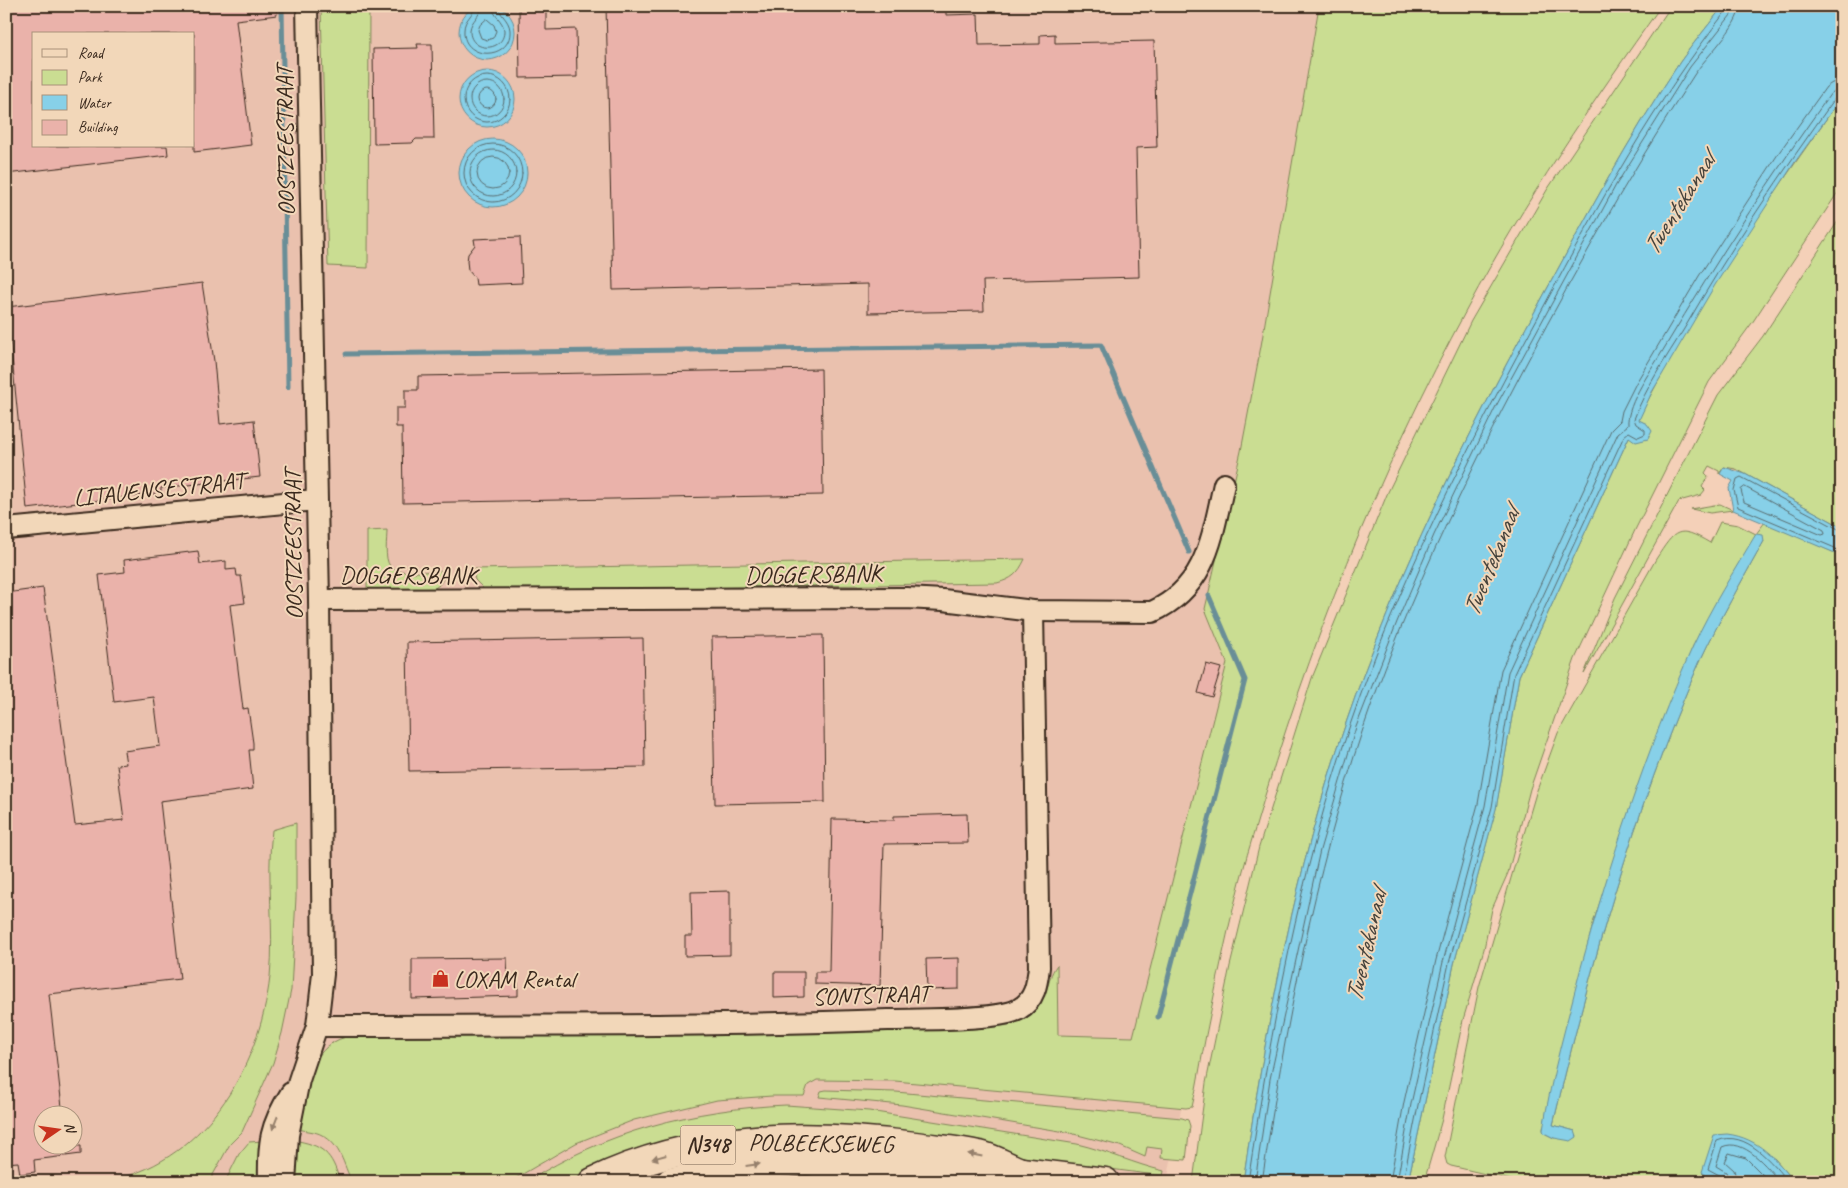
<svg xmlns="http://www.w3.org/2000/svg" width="1848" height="1188" font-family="Caveat,sans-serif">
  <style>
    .built { fill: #eac1ae; fill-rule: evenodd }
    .green { fill: #cadd92; stroke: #828458; fill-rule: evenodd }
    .water { fill: #87d0e8; stroke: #698e97 }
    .pier { fill: #f4d0b8 }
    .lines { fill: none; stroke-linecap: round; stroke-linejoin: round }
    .shore { stroke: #596c6f; stroke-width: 1 }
    .stream { stroke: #698e97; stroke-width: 5 }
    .building { fill: #eab2aa; stroke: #3b2a1e }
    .street-casing { stroke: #3b2a1e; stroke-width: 24 }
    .primary-casing { stroke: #3b2a1e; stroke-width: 31 }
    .street { stroke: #f2d7b9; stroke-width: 20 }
    .primary { stroke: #f2d7b9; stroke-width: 28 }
    .oneway { fill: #96806c }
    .labels { text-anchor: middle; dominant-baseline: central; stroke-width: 4; stroke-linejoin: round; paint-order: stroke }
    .shield { fill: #f2d7b9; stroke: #725e4c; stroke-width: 1 }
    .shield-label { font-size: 22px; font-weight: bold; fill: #3b2a1e }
    .street-label { font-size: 24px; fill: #3b2a1e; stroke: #f2d7b9 }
    .poi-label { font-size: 24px; fill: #3b2a1e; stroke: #f2d7b9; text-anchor: start }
    .water-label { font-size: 25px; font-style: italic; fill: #46433c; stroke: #f2d7b9 }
  </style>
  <rect width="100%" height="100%" fill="#f4d0b8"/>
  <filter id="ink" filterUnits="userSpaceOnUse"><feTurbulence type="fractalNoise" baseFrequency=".02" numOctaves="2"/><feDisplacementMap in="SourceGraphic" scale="10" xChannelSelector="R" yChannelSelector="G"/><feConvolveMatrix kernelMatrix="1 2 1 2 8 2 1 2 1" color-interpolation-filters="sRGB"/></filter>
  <g filter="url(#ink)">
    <!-- built -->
    <path class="built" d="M6,6H1650L1479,254L1362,494L1230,852L1167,1182H6ZM34,34H194V146H34ZM42,1116H72V1146H42Z"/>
    <!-- green -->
    <g class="green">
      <path d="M1319,6H1661C1592,103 1524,202 1468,307C1378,473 1308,648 1255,829C1234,896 1220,966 1206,1035C1201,1059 1198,1083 1192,1107L1186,1108L895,1081L817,1080L808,1085L804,1096H772L717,1100L634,1120L576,1143L509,1182H352C343,1164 341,1145 322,1135C315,1131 305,1131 298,1129C304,1095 307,1047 346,1037L1002,1026C1024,1024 1039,1012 1046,991C1050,981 1050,974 1057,965L1058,1035L1133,1037L1227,663L1205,609L1241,451L1261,346Z"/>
      <path d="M1671,6H1723C1709,25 1693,43 1680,62C1628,139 1584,221 1540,302C1466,437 1396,577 1346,723C1295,871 1266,1027 1243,1182H1193L1206,1083L1230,966L1259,847L1312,678L1388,492L1471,321L1547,190Z"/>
      <polygon points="369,7 368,268 328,266 321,8"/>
      <path d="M1842,97V186L1752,323L1709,382L1636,528L1575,659L1530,789L1508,873L1492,909L1484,949L1463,1020L1442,1119L1424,1182H1408L1454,964L1496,808L1519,676L1629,437L1647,424L1638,420C1695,306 1768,200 1842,97Z"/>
      <polygon points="1842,215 1842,527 1736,469 1724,467 1719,474 1719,471 1709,466 1705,473 1708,476 1702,487 1705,490 1701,495 1679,501 1584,674 1615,598 1718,395 1763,336"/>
      <polygon points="1720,504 1733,510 1710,513 1691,509"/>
      <path d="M1720,522L1738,525L1756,534L1765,522L1842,556V1182H1795L1774,1158L1702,1172L1705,1175L1725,1182H1520L1451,1166L1447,1164L1445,1157L1479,987L1536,793L1558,733L1656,559C1675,530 1678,524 1710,543ZM1764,541C1742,581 1719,620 1700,661C1634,810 1590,967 1553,1125L1575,1131L1554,1138L1544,1133L1543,1129L1559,1058L1594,920L1641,779L1693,646L1742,558Z"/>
      <path d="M387,530C387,540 384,558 390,566C398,576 437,571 449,570L439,585L428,593H367V531Z"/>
      <path d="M1025,559C1018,574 1012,579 997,583L486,591L475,580L473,569Z"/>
      <path d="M296,823V897L291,990L282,1033L273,1063L242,1132L230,1144L209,1182H103C202,1165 259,1071 270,977C275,928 266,879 272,830Z"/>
      <polygon points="826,1090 896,1092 1182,1118 1188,1120 1190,1126 1186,1160 1161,1158 1162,1149 1147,1147 1145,1157 1120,1146 1066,1132 902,1105 819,1097 821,1091"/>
      <path d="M786,1105L869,1111L1077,1144C1107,1151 1134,1164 1164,1171L1163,1176L1042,1160L891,1136L588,1174L573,1182H527C605,1131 694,1109 786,1105Z"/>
      <path d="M293,1140C323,1145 332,1153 340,1182H299L293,1173Z"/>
      <polygon points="263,1141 260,1175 257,1182 225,1182 239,1154 249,1142"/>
      <polygon points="811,1172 949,1182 709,1182"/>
    </g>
    <!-- water -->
    <g class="water">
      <circle cx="487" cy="32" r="28"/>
      <path d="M1723,6H1842V97L1795,162L1715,285L1652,392L1639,420L1647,424L1652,431L1648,439L1636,442L1629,437L1519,676L1496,809L1454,964L1408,1182H1243C1266,1027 1295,871 1346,723C1396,577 1466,437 1540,302C1584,221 1628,139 1680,62C1693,43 1709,25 1723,6Z"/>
      <circle cx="487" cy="99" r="28"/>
      <circle cx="493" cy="173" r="34"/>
      <polygon points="1724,467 1745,474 1842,527 1842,556 1733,510 1729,488 1733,481 1720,474"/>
      <path d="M1756,534L1763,535L1764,541C1742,581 1719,620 1700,661C1634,810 1590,967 1553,1125L1575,1131L1577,1137L1571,1141L1554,1138L1544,1133L1543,1130C1551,1076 1567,1023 1580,971C1610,862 1646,750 1693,646C1711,607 1734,571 1756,534Z"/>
      <path d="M1727,1134C1759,1138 1775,1159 1795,1182C1773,1182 1716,1188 1702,1172L1714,1135Z"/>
    </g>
    <!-- pier -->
    <polygon class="pier" points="1242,1175 1280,1182 1241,1182"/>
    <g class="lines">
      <!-- shore -->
      <g class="shore">
        <path d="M475,6C474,15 464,19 464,30C462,61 512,61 510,30C509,19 499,15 498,6"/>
        <path d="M482,6C481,16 471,20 470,30C469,53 505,53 504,30C503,20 493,16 492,6"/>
        <polygon points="487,19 494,25 496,31 493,38 487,40 481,38 478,30 480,25"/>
        <circle cx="487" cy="99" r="23"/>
        <circle cx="487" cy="99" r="17"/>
        <circle cx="487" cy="99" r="9"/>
        <circle cx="493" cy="173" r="29"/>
        <circle cx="493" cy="173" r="23"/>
        <circle cx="493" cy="173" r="16"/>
        <polygon points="1745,487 1824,530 1825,534 1822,535 1744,502 1741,490"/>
        <polyline points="1842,531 1741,477 1737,479 1734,490 1738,507 1842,551"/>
        <path d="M1248,1182C1271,1028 1300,873 1350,725C1400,579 1471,440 1544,306C1599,203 1654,104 1726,11L1727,6"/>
        <polyline points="1255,1182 1270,1079 1320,850 1356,727 1397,622 1434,535 1495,408 1616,185 1690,67 1731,15 1733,6"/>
        <path d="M1262,1182C1285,1029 1314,876 1363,729C1400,620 1450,513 1502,410C1561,296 1624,182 1694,75C1706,56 1738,28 1740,6"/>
        <polyline points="1390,1182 1404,1102 1436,960 1478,804 1501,670 1611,430 1620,421 1622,411 1636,383 1699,276 1780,151 1826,87 1832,83 1842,81"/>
        <path d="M1397,1182L1411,1104L1443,962L1485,806L1508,672L1618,433L1628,425C1626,404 1654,366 1665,347C1717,260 1772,175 1831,93L1842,88"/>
        <path d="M1403,1182L1418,1105L1449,963L1492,807L1514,674L1624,436L1629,432L1638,437L1645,434V430L1636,424L1634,419C1646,387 1666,358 1684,329C1730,249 1782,172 1836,97L1842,95"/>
        <path d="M1723,1182L1721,1176L1708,1169L1717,1141C1746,1129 1772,1163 1788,1182"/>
        <path d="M1729,1182L1726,1172L1716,1166L1722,1147C1744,1137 1767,1167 1780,1182"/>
        <polyline points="1737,1182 1734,1170 1725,1162 1729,1153 1746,1158 1770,1182"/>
      </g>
      <!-- stream -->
      <g class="stream">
        <polyline points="282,6 288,387"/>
        <polyline points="346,354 1101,345 1189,552"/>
        <polyline points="1158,1017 1245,680 1209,596"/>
      </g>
    </g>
    <!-- building -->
    <g class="building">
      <polygon points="6,6 276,6 277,15 236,20 251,145 194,152 194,34 34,34 34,146 167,146 168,155 6,174"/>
      <polygon points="519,6 546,6 546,30 576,29 577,77 520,78"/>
      <polygon points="606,6 946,6 946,15 978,14 979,45 1040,44 1040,35 1055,34 1055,43 1154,41 1157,147 1136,148 1139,277 983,281 984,311 868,313 868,284 613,290"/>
      <polygon points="417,44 432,44 434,139 416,139 412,143 374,144 373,49 418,48"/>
      <polygon points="520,237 522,283 476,285 475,278 468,270 467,261 468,254 475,245 474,239"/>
      <polygon points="202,283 214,361 220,424 254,420 260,477 161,488 161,493 27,509 7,307"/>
      <polygon points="821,369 823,495 403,503 402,427 396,427 396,408 405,408 405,390 418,390 418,376"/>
      <polygon points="198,551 200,564 226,561 226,570 236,569 237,576 241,576 245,603 230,605 243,709 248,708 253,743 253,750 249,750 253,789 160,801 180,979 49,994 63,1116 42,1116 42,1146 81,1146 81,1154 34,1160 35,1172 20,1174 18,1162 6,1163 6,593 43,588 75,825 124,820 117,765 126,764 124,751 160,746 154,697 114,702 99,575 125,572 124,560"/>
      <polygon points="823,635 825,802 715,804 712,637"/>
      <polygon points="643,638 645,767 409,771 407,642"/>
      <polygon points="1206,664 1221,668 1212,697 1198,693"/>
      <polygon points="967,814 968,843 884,844 880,986 815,984 815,972 829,972 832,819 894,820 894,816"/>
      <polygon points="730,891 730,955 685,956 685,936 692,936 691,892"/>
      <polygon points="507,958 508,982 518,982 518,996 412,999 412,959"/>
      <polygon points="959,958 959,989 927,990 926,959"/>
      <polygon points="774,972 804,972 804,997 774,998"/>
    </g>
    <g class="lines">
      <defs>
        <g id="street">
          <polyline points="6,529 316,500"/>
          <path d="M319,600L906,598L943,600L1033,611L1152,612C1207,587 1212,537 1224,484"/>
          <path d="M317,1026C508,1025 698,1027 888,1020C916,1019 998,1021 1019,1009C1035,1000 1037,984 1039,967L1033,611"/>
          <path d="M269,1182C268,1142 270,1126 291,1093"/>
          <polyline points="285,1182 288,1135 299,1080 317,1026 323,974 319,600 307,6"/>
        </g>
        <g id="primary">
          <path d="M593,1182C694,1133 806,1132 915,1146C936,1149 958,1150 979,1155C993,1158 1007,1167 1021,1172"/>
          <polyline points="671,1182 716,1171 806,1161 974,1180 1021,1172 1105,1182"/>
        </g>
      </defs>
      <!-- street casing -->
      <use href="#street" class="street-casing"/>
      <!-- primary casing -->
      <use href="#primary" class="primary-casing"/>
      <!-- street -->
      <use href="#street" class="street"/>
      <!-- primary -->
      <use href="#primary" class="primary"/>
    </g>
    <!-- one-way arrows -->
    <defs><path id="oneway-solid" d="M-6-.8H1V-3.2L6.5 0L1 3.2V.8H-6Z" transform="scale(1.25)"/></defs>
    <g class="oneway">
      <use href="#oneway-solid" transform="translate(275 1123) rotate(111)"/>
      <use href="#oneway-solid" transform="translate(975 1155) rotate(-169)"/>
      <use href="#oneway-solid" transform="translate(659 1157) rotate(164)"/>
      <use href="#oneway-solid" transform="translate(753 1165) rotate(-8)"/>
    </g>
  </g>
  <!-- icons -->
  <defs>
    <symbol id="shop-bare" viewBox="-9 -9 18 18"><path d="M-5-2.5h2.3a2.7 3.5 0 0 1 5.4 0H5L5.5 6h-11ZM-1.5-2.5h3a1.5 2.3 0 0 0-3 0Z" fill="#c8321e" stroke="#f2d7b9" stroke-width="2.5" paint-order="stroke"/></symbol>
  </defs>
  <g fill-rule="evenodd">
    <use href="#shop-bare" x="428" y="966" width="25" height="25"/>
  </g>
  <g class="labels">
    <!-- shield labels -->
    <rect class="shield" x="680.5" y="1125.5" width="55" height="39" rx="4"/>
    <g class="shield-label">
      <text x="708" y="1145">N348</text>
    </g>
    <!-- street labels -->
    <g class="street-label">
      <text transform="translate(285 141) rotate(-91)">OOSTZEESTRAAT</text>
      <text transform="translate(159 489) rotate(-6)">LITAUENSESTRAAT</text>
      <text transform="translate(293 545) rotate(-91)">OOSTZEESTRAAT</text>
      <text transform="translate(813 574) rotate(-1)">DOGGERSBANK</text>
      <text x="408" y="575">DOGGERSBANK</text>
      <text transform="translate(871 995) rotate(-2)">SONTSTRAAT</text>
      <text transform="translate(821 1143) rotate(1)">POLBEEKSEWEG</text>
    </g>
    <!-- poi labels -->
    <g class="poi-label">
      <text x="454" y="979">LOXAM Rental</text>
    </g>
    <!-- water labels -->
    <g class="water-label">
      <text transform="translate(1679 204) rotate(-58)">Twentekanaal</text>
      <text transform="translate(1491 562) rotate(-68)">Twentekanaal</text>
      <text transform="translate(1366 946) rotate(-77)">Twentekanaal</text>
    </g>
  </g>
  <!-- margin -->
  <rect width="1848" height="1188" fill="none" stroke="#f2d7b9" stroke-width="25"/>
  <rect x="12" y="12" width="1823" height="1163" fill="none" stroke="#3b2a1e" stroke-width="2" filter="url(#ink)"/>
  <!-- legend -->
  <rect x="32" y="32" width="162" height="115" fill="#f2d7b9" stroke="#a9927b"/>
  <rect x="42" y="49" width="25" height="8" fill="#f2d7b9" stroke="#a9927b"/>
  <text x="78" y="58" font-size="15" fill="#3b2a1e">Road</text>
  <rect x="42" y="70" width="25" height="15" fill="#cadd92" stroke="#a9927b"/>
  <text x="78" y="82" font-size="15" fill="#3b2a1e">Park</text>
  <rect x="42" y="95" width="25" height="15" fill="#87d0e8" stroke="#a9927b"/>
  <text x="78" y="108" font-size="15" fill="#3b2a1e">Water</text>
  <rect x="42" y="120" width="25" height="15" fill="#eab2aa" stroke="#a9927b"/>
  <text x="78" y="132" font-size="15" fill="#3b2a1e">Building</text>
  <!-- north arrow -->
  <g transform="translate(58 1130) rotate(77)"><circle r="24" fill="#f2d7b9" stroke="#a9927b"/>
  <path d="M0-4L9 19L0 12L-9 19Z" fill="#c8321e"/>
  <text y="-8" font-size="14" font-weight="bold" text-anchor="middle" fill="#3b2a1e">N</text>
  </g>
</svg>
